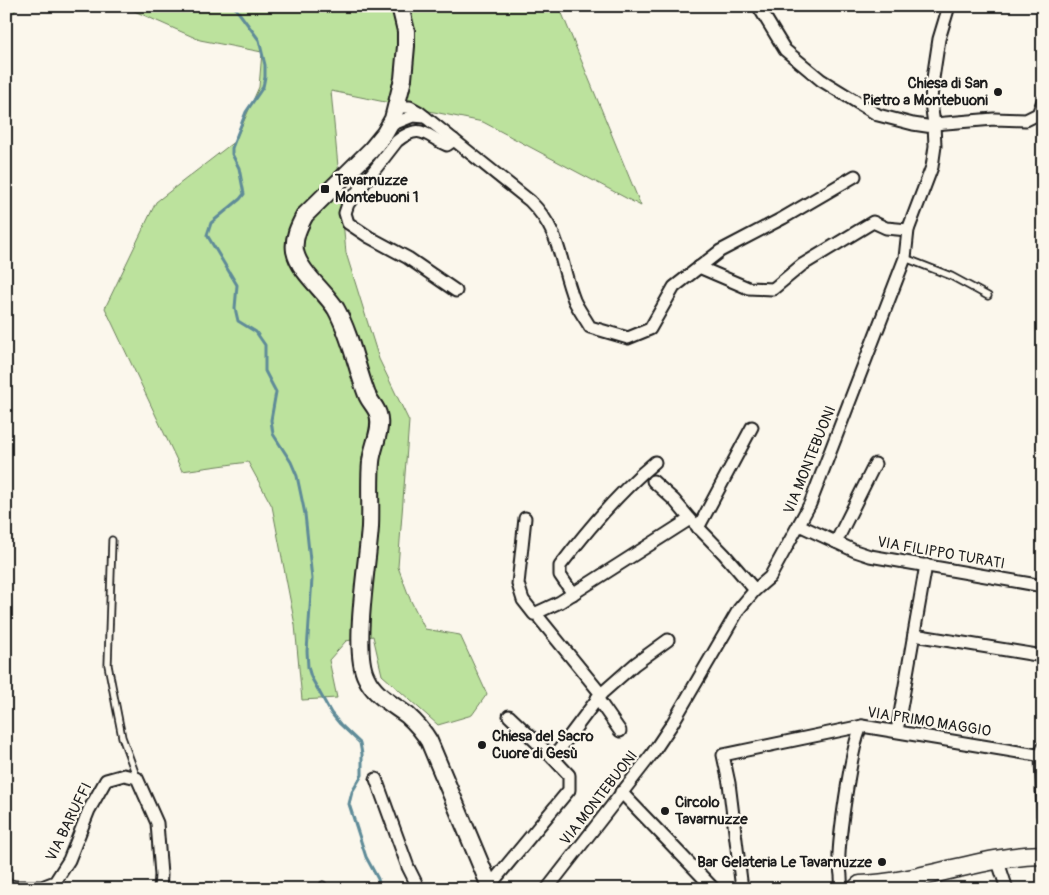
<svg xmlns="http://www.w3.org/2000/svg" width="1049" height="895" font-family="Pangolin,sans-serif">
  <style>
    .green { fill: #bce29d; stroke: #6c7f5c }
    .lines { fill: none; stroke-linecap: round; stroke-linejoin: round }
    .stream { stroke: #5e8b98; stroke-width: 3 }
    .service-casing { stroke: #1c1c1c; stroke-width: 9 }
    .minor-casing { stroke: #1c1c1c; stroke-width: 15 }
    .secondary-casing { stroke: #1c1c1c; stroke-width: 20 }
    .primary-casing { stroke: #1c1c1c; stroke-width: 21 }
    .service { stroke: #fbf7ec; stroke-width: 5.5 }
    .minor { stroke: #fbf7ec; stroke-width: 11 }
    .secondary { stroke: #fbf7ec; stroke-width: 16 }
    .primary { stroke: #fbf7ec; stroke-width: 18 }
    .poi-dot { fill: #1c1c1c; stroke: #fbf7ec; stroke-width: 2 }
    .labels { text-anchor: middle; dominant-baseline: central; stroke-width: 4.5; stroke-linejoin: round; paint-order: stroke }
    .poi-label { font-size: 15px; font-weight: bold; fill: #1c1c1c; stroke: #fbf7ec; text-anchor: start }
    .street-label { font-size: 15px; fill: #1c1c1c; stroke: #fbf7ec }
  </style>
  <rect width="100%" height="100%" fill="#fbf7ec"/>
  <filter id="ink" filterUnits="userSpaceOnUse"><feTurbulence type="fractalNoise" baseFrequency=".02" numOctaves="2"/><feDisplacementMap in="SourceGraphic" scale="10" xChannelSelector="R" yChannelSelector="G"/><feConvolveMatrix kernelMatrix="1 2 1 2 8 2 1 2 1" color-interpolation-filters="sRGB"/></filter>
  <g filter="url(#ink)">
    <!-- green -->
    <g class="green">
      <polygon points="6,6 19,6 6,22"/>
      <polygon points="123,6 559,6 641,206 483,122 331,91 346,253 379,359 409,421 398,567 410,599 425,629 460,635 487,694 472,715 438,725 382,675 373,636 346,641 329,660 337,698 302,700 295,625 272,506 248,462 182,471 105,308 156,202 235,141 259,87 262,52 200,40"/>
    </g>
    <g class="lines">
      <!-- stream -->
      <polyline class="stream" points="234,6 259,40 265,65 265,77 263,87 246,112 232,148 232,154 239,168 244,194 240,199 211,223 207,235 237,285 235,308 238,321 256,332 265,345 265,371 276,392 271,420 273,434 291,462 297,476 305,514 312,579 307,651 308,667 311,677 331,713 340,724 360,743 362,754 362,775 352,792 349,804 366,857 378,879 380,889"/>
      <defs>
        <g id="service">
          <polyline points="905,258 951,276 988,296"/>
          <polyline points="112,540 108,665 122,737 137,778"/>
          <polyline points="321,889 323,885"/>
        </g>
        <g id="minor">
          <polyline points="760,6 760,9 785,50 821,80 878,115 913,124 933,127"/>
          <path d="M397,107H410L419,112L530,201C562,233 559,261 574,300C578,309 585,318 590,327L628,338L650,329L674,287L720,251L783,218L855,176"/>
          <polyline points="934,124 994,119 1026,120 1038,114 1043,101"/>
          <polyline points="391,125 413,116 425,117"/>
          <path d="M454,140L447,145C426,136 421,122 397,141L348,204L345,213L348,223L369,237L408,258L456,291"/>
          <polyline points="699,267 748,288 773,289 802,265 873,222 886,228 908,230"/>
          <polyline points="653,481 674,500 690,519 724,554 755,590"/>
          <polyline points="525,518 518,584 523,600 534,614 560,602 690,519"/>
          <polyline points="799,525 855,551 870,556 1043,586"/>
          <polyline points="698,528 752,427"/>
          <polyline points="836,542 875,464"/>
          <path d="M573,594L560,575V566C588,529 619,492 655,462"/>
          <polyline points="540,619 601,694"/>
          <polyline points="914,635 1043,656"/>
          <polyline points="597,698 620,731"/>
          <polyline points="509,716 553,758"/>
          <polyline points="897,731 926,565"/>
          <polyline points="1043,747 1041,756 1043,816"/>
          <polyline points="376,779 408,867 419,889"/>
          <polyline points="621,792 714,889"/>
          <polyline points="997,859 1007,889"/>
          <polyline points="6,885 16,887 42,887 55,882 69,860 89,810 106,780 124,775 137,778 157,823 161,875 160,889"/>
          <polyline points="487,889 569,790 569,775 553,758 601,694 635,664 668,640"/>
          <polyline points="547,889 652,754 672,724 739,609 755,590 770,577 810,504 905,258 908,230 932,167 935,146 934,124 931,103 932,85 939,39 949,6"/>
          <polyline points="742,889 729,783 723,755 862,726 1043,756"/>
          <path d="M840,889C844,878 838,866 839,854C840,833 852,739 862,726"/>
        </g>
        <path id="secondary" d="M400,6L406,31V46L403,79L393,119L385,133L371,150L305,215C299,226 293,238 295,251C299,272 325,291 336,309C351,336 356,366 367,395C370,402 376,407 378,414C383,429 372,447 371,462C369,484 371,505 370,527C368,561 352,650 366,677C374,695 392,704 407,715C416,723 423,731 429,741L491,889"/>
        <path id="primary" d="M856,889L860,885C921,883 979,856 1043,855"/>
      </defs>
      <!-- service casing -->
      <use href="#service" class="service-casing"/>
      <!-- minor casing -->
      <use href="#minor" class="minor-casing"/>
      <!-- secondary casing -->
      <use href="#secondary" class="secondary-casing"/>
      <!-- primary casing -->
      <use href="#primary" class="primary-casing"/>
      <!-- service -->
      <use href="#service" class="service"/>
      <!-- minor -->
      <use href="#minor" class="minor"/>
      <!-- secondary -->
      <use href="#secondary" class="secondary"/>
      <!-- primary -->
      <use href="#primary" class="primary"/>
    </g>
  </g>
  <!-- markers -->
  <g class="poi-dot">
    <circle cx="998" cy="92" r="5"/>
    <rect x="320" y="184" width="10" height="10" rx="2.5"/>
    <circle cx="482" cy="745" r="5"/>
    <circle cx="665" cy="811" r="5"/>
    <circle cx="882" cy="862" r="5"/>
  </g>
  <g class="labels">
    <!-- poi labels -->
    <g class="poi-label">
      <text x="988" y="83" text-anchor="end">Chiesa di San<tspan x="988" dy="17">Pietro a Montebuoni</tspan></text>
      <text x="335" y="180">Tavarnuzze<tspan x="335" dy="17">Montebuoni 1</tspan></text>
      <text x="492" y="736">Chiesa del Sacro<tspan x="492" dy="17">Cuore di Gesù</tspan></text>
      <text x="675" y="802">Circolo<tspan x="675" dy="17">Tavarnuzze</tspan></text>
      <text x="872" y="862" text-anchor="end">Bar Gelateria Le Tavarnuzze</text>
    </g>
    <!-- street labels -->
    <g class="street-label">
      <text transform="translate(810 460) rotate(-68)">VIA MONTEBUONI</text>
      <text transform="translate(941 553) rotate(10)">VIA FILIPPO TURATI</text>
      <text transform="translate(929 722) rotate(9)">VIA PRIMO MAGGIO</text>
      <text transform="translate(599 798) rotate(-52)">VIA MONTEBUONI</text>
      <text transform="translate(69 822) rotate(-64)">VIA BARUFFI</text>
    </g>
  </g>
  <!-- margin -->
  <rect width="1049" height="895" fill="none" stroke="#fbf7ec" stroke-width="25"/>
  <rect x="12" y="12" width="1024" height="870" fill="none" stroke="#1c1c1c" stroke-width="2" filter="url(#ink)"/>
</svg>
